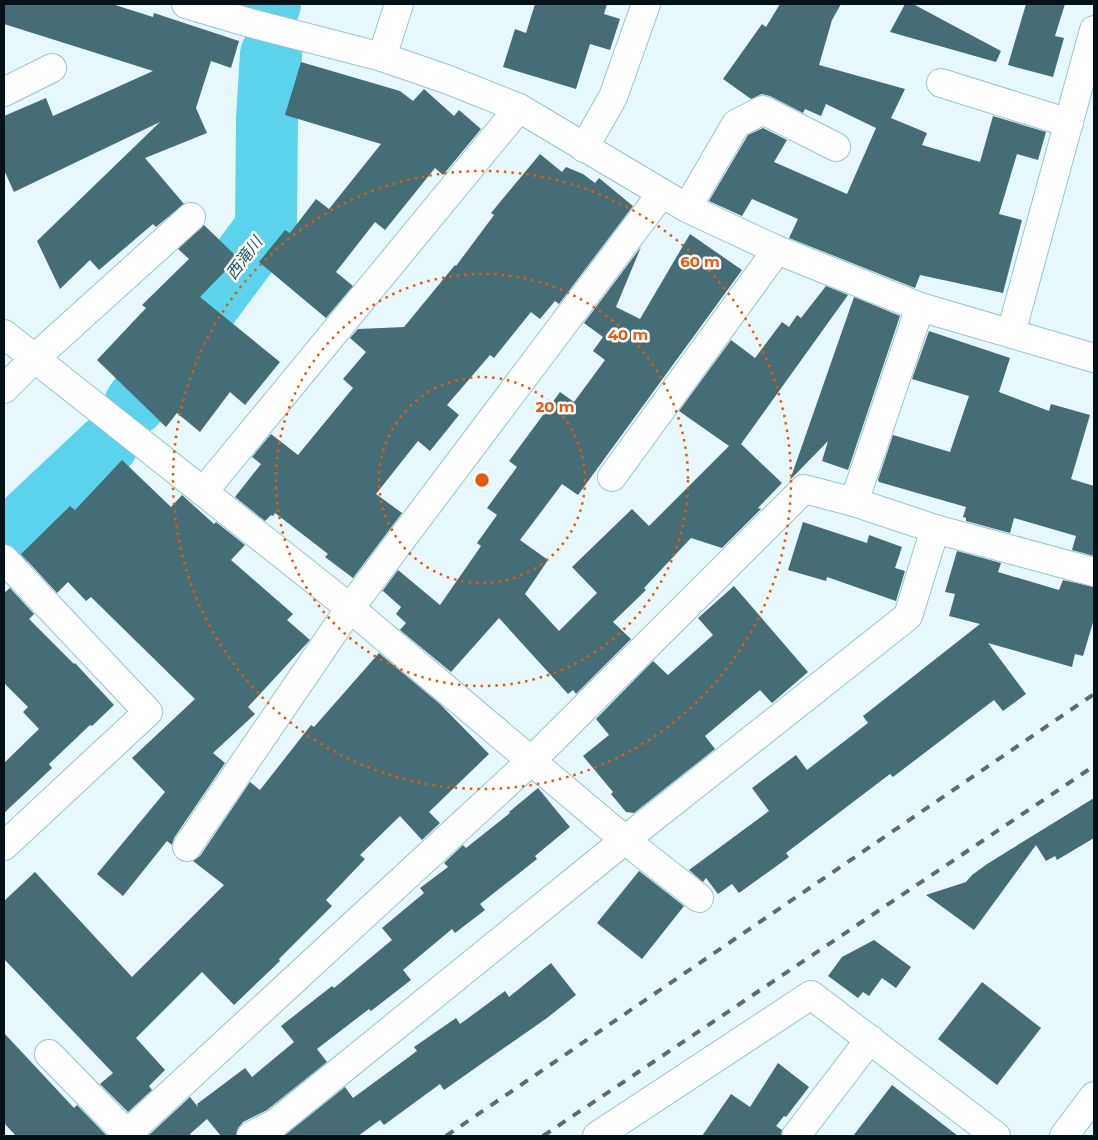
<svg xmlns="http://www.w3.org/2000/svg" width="1098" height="1140" font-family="Montserrat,'Noto Sans JP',sans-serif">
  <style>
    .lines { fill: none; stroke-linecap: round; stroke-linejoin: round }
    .river { stroke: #5bd3ec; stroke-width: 62 }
    .building { fill: #446d76 }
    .minor-casing { stroke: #99c4ce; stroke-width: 30 }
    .minor { stroke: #fff; stroke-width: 28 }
    .rail { stroke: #5c6c70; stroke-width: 4; stroke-dasharray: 9 9; stroke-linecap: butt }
    .ring { fill: none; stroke: #e8590c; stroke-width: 2.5; stroke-dasharray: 2.5 5 }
    .labels { text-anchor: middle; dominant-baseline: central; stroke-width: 5; stroke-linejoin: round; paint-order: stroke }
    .water-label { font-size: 16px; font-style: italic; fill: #225560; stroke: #fff }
    .centre { fill: #e8590c; stroke: #fff; stroke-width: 2.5 }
    .ring-label { font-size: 15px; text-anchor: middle; font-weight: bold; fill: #e8590c; stroke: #fff; stroke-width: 5; stroke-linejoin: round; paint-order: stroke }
  </style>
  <rect width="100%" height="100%" fill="#e7f8fc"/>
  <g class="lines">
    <!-- river -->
    <g class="river">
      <polyline points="269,7 270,4"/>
      <polyline points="135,404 266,228 267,119 271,54"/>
      <polyline points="9,537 107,445"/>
    </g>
  </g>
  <!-- building -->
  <g class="building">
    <polygon points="4,4 112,4 153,17 154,13 239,41 231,68 211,61 196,108 207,133 145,158 184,204 156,227 153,224 99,270 90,260 60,289 37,241 160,122 14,192 4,170 4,116 46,98 53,116 153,71 4,24"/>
    <polygon points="535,4 607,4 604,14 620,19 610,50 590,44 576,89 503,67 515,29 526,33"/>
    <polygon points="780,4 841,4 832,20 819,65 905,89 891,118 927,133 922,145 980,162 993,116 1046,132 1038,160 1017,154 999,214 1022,220 1003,293 920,275 915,288 789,238 798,219 752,199 742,216 709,201 748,135 763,128 787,140 774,162 847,194 876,128 826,104 821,116 805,109 803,113 770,96 762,94 751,99 723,79 762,24 766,27"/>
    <polygon points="905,4 913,4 1001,51 996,62 890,32"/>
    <polygon points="1026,4 1065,4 1055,36 1064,38 1053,77 1008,65"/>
    <polygon points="301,62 400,91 413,101 424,89 454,116 459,110 481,129 443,175 435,168 385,230 375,222 336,272 353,286 326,318 259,262 285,230 290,233 316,199 329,209 381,144 285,115"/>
    <polygon points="540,154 562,172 566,167 583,174 595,183 599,178 633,206 559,304 555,301 540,319 531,312 494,358 490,355 447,405 459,415 430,451 418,441 376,494 402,513 353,578 325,557 328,554 275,513 273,516 271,515 265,521 235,497 261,464 252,457 271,434 298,455 353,388 343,379 366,352 350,338 358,329 404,327 455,265 456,266 494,215 491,213"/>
    <polygon points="204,225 238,258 200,297 280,362 245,405 230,392 200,432 177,413 166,427 97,360 146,308 142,305 189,259 178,249"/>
    <polygon points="690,234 742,270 578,495 562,484 520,540 548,560 525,594 559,631 597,593 572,567 632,509 649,526 729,446 679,411 731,340 755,358 782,322 789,327 797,315 801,318 826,286 848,295 741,444 782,483 758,508 761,509 722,548 691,538 644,588 646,590 613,622 631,639 576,694 573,690 568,694 499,618 451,672 400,630 406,623 396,614 401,607 383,591 381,593 398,570 440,605 481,546 477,543 497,515 487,508 517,467 509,461 560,392 574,402 605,360 593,351 603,337 584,323 641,247 616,307 640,319"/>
    <polygon points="854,297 900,316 848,470 822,461 828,441 790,480"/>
    <polygon points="929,331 1010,358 999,392 1049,411 1051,404 1090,415 1071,479 1094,486 1094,556 1072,550 1076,536 1014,518 1010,533 966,521 966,518 963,517 966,507 879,482 878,480 893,435 950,452 969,396 912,379"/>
    <polygon points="122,460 171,507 182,495 214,524 216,522 245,545 231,560 293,614 287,620 310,640 248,707 255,714 213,753 225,763 174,838 172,845 167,841 123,896 97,874 165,792 132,758 195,699 91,597 86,601 68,582 57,593 21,554 70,506 75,510"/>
    <polygon points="803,522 867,543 869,535 902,547 895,568 905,571 896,601 827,577 826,581 788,570"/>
    <polygon points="957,551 1001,563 998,572 1059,590 1063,580 1094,587 1094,619 1083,656 1075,654 1072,667 988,643 1026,694 1003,711 994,700 893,777 890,774 786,853 789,857 739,893 732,884 718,894 706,878 703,882 689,870 769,811 752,788 796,755 807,770 868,723 863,716 980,624 949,616 955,594 945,592"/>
    <polygon points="734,586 808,672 772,703 760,690 705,736 715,749 634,813 626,812 611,794 613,792 583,756 609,735 596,719 653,661 668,675 713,635 698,618"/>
    <polygon points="10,588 34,614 29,619 74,664 75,663 114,705 92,726 90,725 49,764 52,768 4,813 4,763 39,729 23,712 28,707 4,683 4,593"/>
    <polygon points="379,653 440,704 489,754 429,812 440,823 422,840 400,816 360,855 365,859 326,900 332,906 279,959 280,961 234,1005 202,972 136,1038 165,1070 149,1086 152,1090 128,1112 100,1084 113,1073 4,959 4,901 35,872 132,977 224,885 193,861 200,856 250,782 260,790 311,725 314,727"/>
    <polygon points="538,788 570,827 535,856 537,859 480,904 485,910 455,933 452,929 403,970 411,980 371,1011 369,1009 317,1049 327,1062 267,1110 243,1122 238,1128 236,1136 221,1136 207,1119 190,1134 192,1136 148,1136 190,1097 198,1107 197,1104 245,1068 252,1077 294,1042 281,1026 332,986 334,988 392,940 382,928 424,893 420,888 448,867 444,863 463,845 466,848 510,813 509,812"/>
    <polygon points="1094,798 1094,838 1057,860 1055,856 1046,861 1036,845 974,930 926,895 966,882 972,875 987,864"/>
    <polygon points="639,871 684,906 642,959 597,923"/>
    <polygon points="874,940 911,967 896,988 882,978 869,996 863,992 858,998 828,976 842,957"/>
    <polygon points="551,963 576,995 547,1018 444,1090 440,1084 384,1125 380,1120 358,1136 284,1136 345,1087 353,1098 417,1051 414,1047 456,1018 460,1024 505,991 509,997"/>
    <polygon points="982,982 1041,1028 997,1085 938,1039"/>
    <polygon points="4,1033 74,1108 77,1105 107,1136 16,1136 4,1123"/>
    <polygon points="778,1063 809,1087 786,1117 784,1116 776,1126 782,1130 781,1136 702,1136 731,1094 750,1107"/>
    <polygon points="892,1085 958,1136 853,1136"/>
  </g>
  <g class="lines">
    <defs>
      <g id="minor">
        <polyline points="186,4 250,23 382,57 446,79 519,108 687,208 777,250 920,307 1094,358"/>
        <polyline points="382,57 399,4"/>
        <polyline points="941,83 1069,123"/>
        <polyline points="4,92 52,68"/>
        <polyline points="584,148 613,97 646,4"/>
        <polyline points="687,208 736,124 763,110 836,147"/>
        <polyline points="1011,333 1094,30"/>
        <polyline points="4,334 350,608 625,840 699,898"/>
        <polyline points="4,389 35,358 191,217"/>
        <polyline points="612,477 777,250"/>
        <polyline points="203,492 519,108"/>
        <polyline points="854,502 920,307"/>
        <polyline points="4,559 148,712 4,846"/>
        <polyline points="187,847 350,608 662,193"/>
        <polyline points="49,1054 127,1134"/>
        <polyline points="128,1136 127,1134 531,761 804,489 854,502 935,529 1094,572"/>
        <polyline points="251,1136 276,1123 625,840 908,616 935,529"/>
        <polyline points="597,1136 811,995 996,1136"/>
        <polyline points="796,1136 870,1039"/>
        <polyline points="1064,1136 1094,1096"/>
      </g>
    </defs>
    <!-- minor casing -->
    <use href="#minor" class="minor-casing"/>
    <!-- minor -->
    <use href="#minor" class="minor"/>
    <!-- rail -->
    <g class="rail">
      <polyline points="446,1136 1094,694"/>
      <polyline points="543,1136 1094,766"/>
    </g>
  </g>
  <!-- distance rings -->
  <g class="ring">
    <circle cx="482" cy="480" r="103"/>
    <circle cx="482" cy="480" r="206"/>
    <circle cx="482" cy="480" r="309"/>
  </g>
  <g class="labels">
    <!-- water labels -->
    <g class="water-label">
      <text transform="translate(244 258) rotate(-53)">西滝川</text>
    </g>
  </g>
  <circle cx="482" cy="480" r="8" class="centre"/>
  <g class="ring-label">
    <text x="700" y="267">60 m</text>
    <text x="628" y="340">40 m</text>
    <text x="555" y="412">20 m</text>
  </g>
  <!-- border -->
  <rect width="1098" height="1140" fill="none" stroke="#031216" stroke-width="10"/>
</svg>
